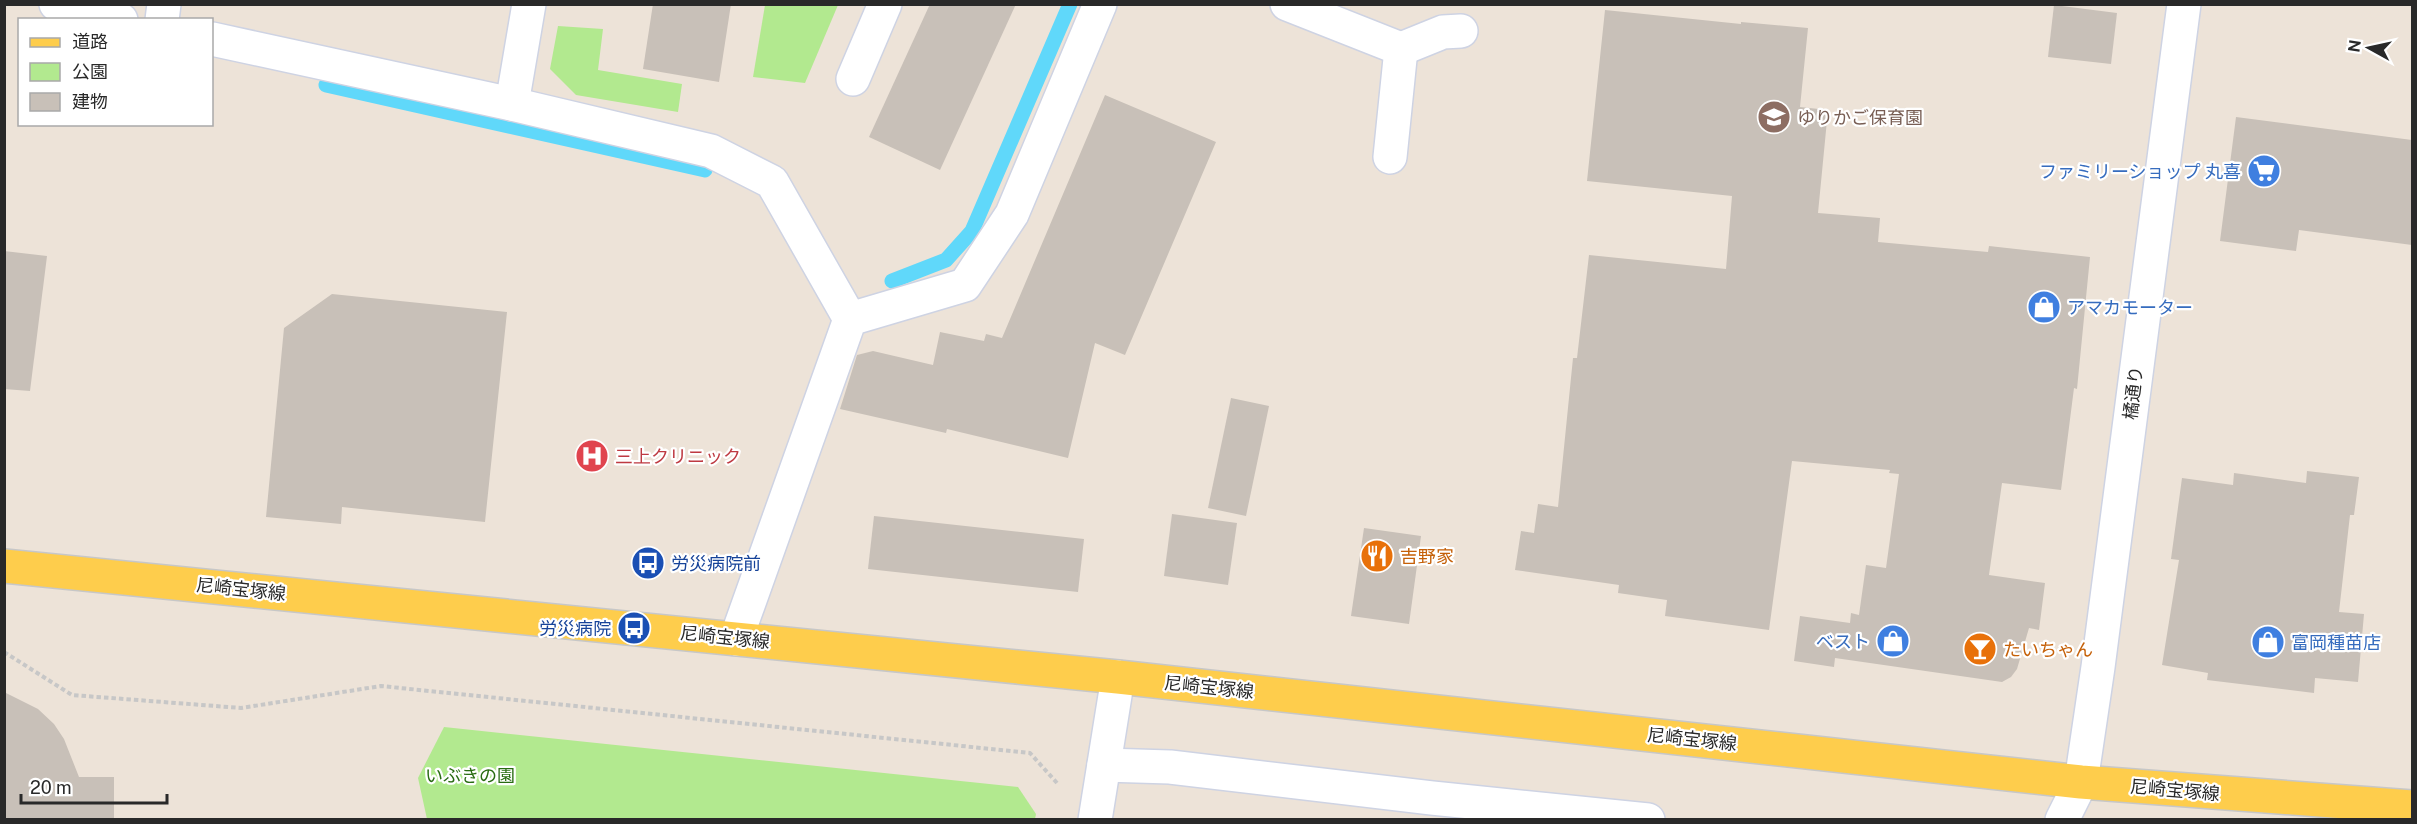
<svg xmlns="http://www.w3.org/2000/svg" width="2417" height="824" font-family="'Public Sans','Noto Sans JP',sans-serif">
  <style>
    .green { fill: #b2e98f }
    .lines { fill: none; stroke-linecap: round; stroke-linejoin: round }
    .stream { stroke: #60d8fa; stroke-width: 15 }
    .building { fill: #c8c0b8 }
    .minor-casing { stroke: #ced3e3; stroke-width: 36 }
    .major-casing { stroke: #c7c7c7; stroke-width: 36 }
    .path { stroke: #c7c7c7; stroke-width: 4; stroke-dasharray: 4.5 3; stroke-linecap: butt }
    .minor { stroke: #fff; stroke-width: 33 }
    .major { stroke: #fecd4c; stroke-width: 33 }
    .labels { text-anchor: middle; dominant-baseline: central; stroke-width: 4.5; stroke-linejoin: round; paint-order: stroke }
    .education-label { font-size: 18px; fill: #785e54; stroke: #fff; text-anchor: start }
    .shop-label { font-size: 18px; fill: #366cbe; stroke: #fff; text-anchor: end }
    .street-label { font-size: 18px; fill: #292929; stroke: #fff }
    .health-label { font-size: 18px; fill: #be3a42; stroke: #fff; text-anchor: start }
    .food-label { font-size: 18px; fill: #c56008; stroke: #fff; text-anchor: start }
    .transit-label { font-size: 18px; fill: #164399; stroke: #fff; text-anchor: start }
    .park-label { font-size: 18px; fill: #296c12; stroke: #fff }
  </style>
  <rect width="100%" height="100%" fill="#ede3d8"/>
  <!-- green -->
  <g class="green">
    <polygon points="765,5 838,5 805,83 753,77"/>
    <polygon points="558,26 603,29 598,70 682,84 678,112 576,95 550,69"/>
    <polygon points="444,727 1018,787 1036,814 1035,819 427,819 418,778"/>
  </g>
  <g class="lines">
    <!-- stream -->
    <g class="stream">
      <polyline points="326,85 705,170"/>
      <polyline points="892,281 946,260 972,231 1070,4"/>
    </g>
  </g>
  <!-- building -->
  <g class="building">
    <polygon points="653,4 731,4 719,82 643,69"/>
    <polygon points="930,4 1016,4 940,170 869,137"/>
    <polygon points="2054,5 2117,13 2111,64 2048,57"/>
    <polygon points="1605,10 1741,24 1741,22 1808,28 1800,107 1828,110 1818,213 1880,218 1878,242 1988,252 1989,246 2090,257 2077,389 2074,388 2061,490 2002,483 1989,575 2045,583 2039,630 2029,628 2017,669 2011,677 2002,682 1835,658 1834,667 1794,661 1800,616 1850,623 1851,613 1859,615 1866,565 1886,568 1899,474 1889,473 1890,470 1792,461 1769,630 1665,616 1667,600 1618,593 1619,585 1515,570 1521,531 1534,533 1538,504 1558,507 1573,358 1577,358 1589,255 1726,269 1732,196 1587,181"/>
    <polygon points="1105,95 1216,142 1125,355 1095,343 1068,458 947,429 946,433 840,409 857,355 873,351 933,365 940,332 984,341 986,334 1002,338"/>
    <polygon points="2236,117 2412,140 2412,245 2299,230 2296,251 2220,241"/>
    <polygon points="4,251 47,256 30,391 4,389"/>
    <polygon points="332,294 507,312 485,522 342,507 341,524 266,517 284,328"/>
    <polygon points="1231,398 1269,406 1246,516 1208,508"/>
    <polygon points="2307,471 2359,477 2354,515 2350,515 2339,612 2364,614 2358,682 2315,678 2314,693 2207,680 2208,673 2162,665 2179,560 2171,559 2182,478 2233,485 2234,473 2306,483"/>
    <polygon points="1172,514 1237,523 1228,585 1164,576"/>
    <polygon points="874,516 1084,539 1078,592 868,569"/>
    <polygon points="1364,528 1421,536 1409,624 1351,616"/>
    <polygon points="4,692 38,709 54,724 64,739 79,777 114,777 114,819 4,819"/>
  </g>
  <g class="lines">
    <defs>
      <g id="minor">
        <polyline points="56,4 121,20"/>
        <polyline points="1287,4 1401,49 1390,157"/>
        <polyline points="162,20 164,4"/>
        <polyline points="212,39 512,104 711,151 772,182 850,319"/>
        <polyline points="1401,49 1443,32 1461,31"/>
        <polyline points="853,79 885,4"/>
        <polyline points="512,104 529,4"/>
        <polyline points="736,639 850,319 965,285 1012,214 1100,4"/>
        <polyline points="1104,765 1170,767 1432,798 1648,820"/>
        <polyline points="1095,820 1118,677"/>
        <polyline points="2062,820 2081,782 2098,667 2184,4"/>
      </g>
      <polyline id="major" points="4,566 1118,677 2081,782 2412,807"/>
    </defs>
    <!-- minor casing -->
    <use href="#minor" class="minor-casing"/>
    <!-- major casing -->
    <use href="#major" class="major-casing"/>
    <!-- path -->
    <polyline class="path" points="4,652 72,695 241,708 381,686 1030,753 1057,783"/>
    <!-- minor -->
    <use href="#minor" class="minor"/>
    <!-- major -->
    <use href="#major" class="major"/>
  </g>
  <!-- icons -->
  <defs>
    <symbol id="school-disc" viewBox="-11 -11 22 22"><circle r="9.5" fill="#8d6e63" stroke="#fff"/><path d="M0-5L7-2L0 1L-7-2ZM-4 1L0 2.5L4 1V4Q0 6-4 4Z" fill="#fff"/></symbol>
    <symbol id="supermarket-disc" viewBox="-11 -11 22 22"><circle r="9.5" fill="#3f7fe0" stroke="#fff"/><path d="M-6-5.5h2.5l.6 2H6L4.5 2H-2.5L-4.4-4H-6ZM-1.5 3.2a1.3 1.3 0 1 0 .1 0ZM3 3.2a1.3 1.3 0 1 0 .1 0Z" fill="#fff"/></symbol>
    <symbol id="shop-disc" viewBox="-11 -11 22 22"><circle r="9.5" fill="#3f7fe0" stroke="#fff"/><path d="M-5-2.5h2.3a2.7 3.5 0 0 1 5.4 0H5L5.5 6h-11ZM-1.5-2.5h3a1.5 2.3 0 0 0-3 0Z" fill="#fff"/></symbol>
    <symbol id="hospital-disc" viewBox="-11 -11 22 22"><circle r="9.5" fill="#e0444e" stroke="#fff"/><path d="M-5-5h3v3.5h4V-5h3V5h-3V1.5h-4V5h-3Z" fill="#fff"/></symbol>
    <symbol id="restaurant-disc" viewBox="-11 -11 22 22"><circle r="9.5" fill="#e8710a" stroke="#fff"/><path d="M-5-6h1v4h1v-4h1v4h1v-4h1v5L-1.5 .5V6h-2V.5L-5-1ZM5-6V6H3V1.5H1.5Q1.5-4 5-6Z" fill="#fff"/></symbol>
    <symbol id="bus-disc" viewBox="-11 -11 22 22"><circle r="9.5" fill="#1a4fb4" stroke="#fff"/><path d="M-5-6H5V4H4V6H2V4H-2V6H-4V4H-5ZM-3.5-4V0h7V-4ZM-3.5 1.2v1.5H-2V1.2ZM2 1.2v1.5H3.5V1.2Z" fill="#fff"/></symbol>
    <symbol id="bar-disc" viewBox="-11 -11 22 22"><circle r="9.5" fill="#e8710a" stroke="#fff"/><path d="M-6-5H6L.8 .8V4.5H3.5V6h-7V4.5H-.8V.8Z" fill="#fff"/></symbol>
  </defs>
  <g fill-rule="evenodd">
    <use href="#school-disc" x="1755" y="98" width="38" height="38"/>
    <use href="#supermarket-disc" x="2245" y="152" width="38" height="38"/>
    <use href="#shop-disc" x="2025" y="288" width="38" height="38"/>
    <use href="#hospital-disc" x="573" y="437" width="38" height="38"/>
    <use href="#restaurant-disc" x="1358" y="537" width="38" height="38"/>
    <use href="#bus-disc" x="629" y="544" width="38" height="38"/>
    <use href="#bus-disc" x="615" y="609" width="38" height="38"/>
    <use href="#shop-disc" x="1874" y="622" width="38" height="38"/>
    <use href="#shop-disc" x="2249" y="623" width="38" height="38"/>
    <use href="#bar-disc" x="1961" y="630" width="38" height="38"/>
  </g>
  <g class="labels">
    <!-- education labels -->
    <g class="education-label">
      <text x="1797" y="117">ゆりかご保育園</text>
    </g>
    <!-- shop labels -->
    <g class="shop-label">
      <text x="2241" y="171">ファミリーショップ 丸喜</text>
      <text x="2067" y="307" text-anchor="start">アマカモーター</text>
      <text x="1870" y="641">ベスト</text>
      <text x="2291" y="642" text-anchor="start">富岡種苗店</text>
    </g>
    <!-- street labels -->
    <g class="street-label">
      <text transform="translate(2133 393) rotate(-83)">橘通り</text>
      <text transform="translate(241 589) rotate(6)">尼崎宝塚線</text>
      <text transform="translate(725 637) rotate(6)">尼崎宝塚線</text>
      <text transform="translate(1209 687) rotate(6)">尼崎宝塚線</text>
      <text transform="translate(1692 739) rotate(6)">尼崎宝塚線</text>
      <text transform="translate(2175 790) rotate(5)">尼崎宝塚線</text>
    </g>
    <!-- health labels -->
    <g class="health-label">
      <text x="615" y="456">三上クリニック</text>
    </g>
    <!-- food labels -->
    <g class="food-label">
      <text x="1400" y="556">吉野家</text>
      <text x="2003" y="649">たいちゃん</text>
    </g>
    <!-- transit labels -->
    <g class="transit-label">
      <text x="671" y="563">労災病院前</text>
      <text x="611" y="628" text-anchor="end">労災病院</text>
    </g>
    <!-- park labels -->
    <g class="park-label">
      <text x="470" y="775">いぶきの園</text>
    </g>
  </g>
  <!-- border -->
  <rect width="2417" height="824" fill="none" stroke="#292929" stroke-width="12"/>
  <!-- legend -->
  <rect x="18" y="18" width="195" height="108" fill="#ffffff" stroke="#a9a9a9" stroke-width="1.5"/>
  <rect x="30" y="38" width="30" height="9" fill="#fecd4c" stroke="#a9a9a9" stroke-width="1.5"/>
  <text x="72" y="48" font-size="18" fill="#292929">道路</text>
  <rect x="30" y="63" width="30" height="18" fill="#b2e98f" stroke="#a9a9a9" stroke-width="1.5"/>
  <text x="72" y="78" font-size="18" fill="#292929">公園</text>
  <rect x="30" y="93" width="30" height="18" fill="#c8c0b8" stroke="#a9a9a9" stroke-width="1.5"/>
  <text x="72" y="108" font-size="18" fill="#292929">建物</text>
  <!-- north arrow -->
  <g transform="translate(2369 48) rotate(278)" stroke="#ffffff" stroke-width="4.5" paint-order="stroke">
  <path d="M0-4.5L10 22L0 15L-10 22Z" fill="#292929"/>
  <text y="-9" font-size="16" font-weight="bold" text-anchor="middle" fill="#292929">N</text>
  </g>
  <!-- scale -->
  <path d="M21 794v9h146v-9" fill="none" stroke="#292929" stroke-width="3"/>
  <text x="30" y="794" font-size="18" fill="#292929" stroke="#ffffff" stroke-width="4.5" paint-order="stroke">20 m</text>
</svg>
